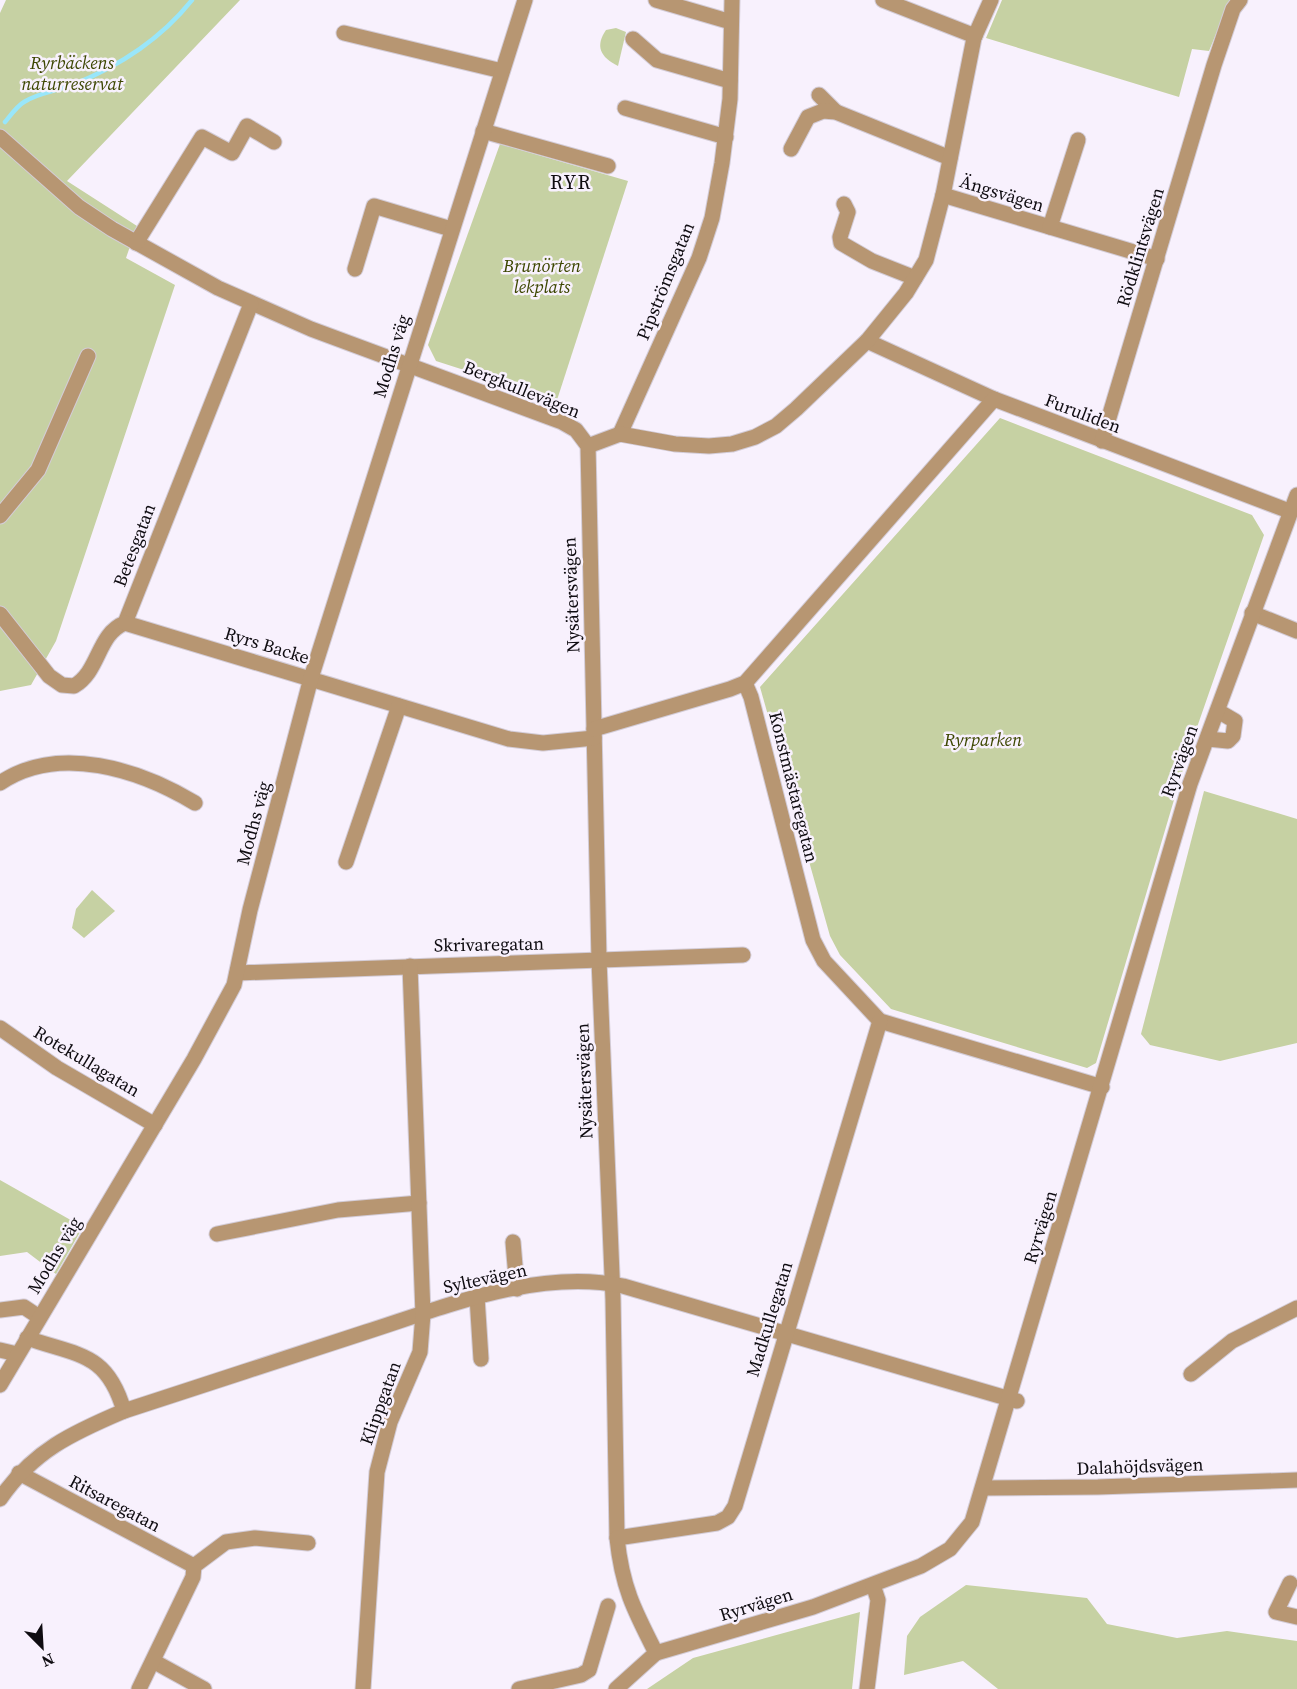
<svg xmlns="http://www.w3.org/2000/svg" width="1297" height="1689" font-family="'Source Serif 4',serif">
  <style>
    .green { fill: #c6d1a3 }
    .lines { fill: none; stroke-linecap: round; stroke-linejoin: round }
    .stream { stroke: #99e6fa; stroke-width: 4.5 }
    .minor-casing { stroke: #d3ccd7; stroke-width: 17 }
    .minor { stroke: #b79672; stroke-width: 15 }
    .labels { text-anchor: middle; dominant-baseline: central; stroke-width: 5; stroke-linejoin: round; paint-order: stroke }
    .park-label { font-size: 18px; font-style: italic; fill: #3c4600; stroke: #f8f1fd }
    .street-label { font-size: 18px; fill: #0f0c11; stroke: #f8f1fd }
    .neighbourhood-label { font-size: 20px; letter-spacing: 1.5px; fill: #0f0c11; stroke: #f8f1fd }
  </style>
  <rect width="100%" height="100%" fill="#f8f1fd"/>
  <!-- green -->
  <g class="green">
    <polygon points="6,0 240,0 67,181 137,226 126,258 175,285 56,641 31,685 0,691 0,13"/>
    <polygon points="1002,0 1230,0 1209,51 1192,49 1179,97 986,38"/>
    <path d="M616,28L626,32L618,66C600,57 595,46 606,30Z"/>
    <polygon points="500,144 628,181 557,400 436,361 428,345"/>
    <polygon points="1000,418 1252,515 1264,535 1187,756 1096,1063 1087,1068 891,1009 840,955 830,936 760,687"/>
    <polygon points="1204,791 1297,819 1297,1043 1220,1061 1150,1045 1141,1034"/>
    <polygon points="92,890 115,911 84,938 72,928 76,909"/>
    <polygon points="0,1180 83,1227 56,1274 27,1252 0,1256"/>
    <polygon points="966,1585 1087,1598 1107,1624 1177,1638 1227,1631 1297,1641 1297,1689 998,1689 963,1661 904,1675 907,1636 920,1617"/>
    <polygon points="860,1612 852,1689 647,1689 693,1658"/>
  </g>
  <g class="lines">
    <!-- stream -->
    <path class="stream" d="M5,122C10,116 17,106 24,102C38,93 57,91 72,85C120,66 160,40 192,0"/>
    <defs>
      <g id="minor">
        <polyline points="656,0 731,22"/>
        <polyline points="883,0 975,36"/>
        <polyline points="344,33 502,71"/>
        <polyline points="633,39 657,60 730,81"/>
        <polyline points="819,95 836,112"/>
        <polyline points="625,108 726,137"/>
        <polyline points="483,131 608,166"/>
        <path d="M0,137L79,207L112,229L218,288L311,329L562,422L576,430L588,446L599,960L613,1299L617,1538C622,1587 634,1610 656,1653L616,1689"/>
        <polyline points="791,149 808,117 823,111 836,112 950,158"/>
        <polyline points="943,195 1157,259"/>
        <polyline points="844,204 848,212 840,237 841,243 872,261 915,278"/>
        <polyline points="1050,227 1078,140"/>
        <polyline points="136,243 202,137 232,153 247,126 274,142"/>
        <polyline points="355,269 374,206 451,229"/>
        <polyline points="867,341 994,399 1289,511"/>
        <polyline points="620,434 699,258 712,218 722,163 730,99 732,0"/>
        <polyline points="1102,441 1214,65 1233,9 1240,0"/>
        <polyline points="588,446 620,434 675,444 709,446 732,444 755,437 776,426 796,409 867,341 906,293 926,260 943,195 974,38 991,0"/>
        <polyline points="0,516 38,470 88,356"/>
        <polyline points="1252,613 1297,631"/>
        <path d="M0,614L49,676L62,685L74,686C100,671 97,634 125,623L251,304"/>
        <polyline points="125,623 509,739 543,743 594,738"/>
        <polyline points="745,683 751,697 813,940 824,961 880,1021 1102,1087"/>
        <polyline points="594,729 730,689 745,683 994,399"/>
        <polyline points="1208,739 1228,741 1233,736 1235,721 1218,711"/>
        <path d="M0,783C59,743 140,770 195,803"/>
        <polyline points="346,862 399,706"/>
        <polyline points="237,973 743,955"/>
        <polyline points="0,1028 57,1068 155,1125"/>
        <polyline points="217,1234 338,1210 419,1203"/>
        <polyline points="513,1242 517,1289"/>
        <polyline points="477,1297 481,1359"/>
        <polyline points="0,1310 24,1307 39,1317"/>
        <path d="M27,1338C78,1356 107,1352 124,1411"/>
        <polyline points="0,1350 17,1354"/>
        <polyline points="1191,1374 1232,1341 1297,1308"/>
        <polyline points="0,1385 194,1059 234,985 250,910 311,678 525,0"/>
        <polyline points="19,1473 194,1566"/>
        <polyline points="983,1488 1098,1487 1297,1480"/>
        <path d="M0,1499C33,1451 72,1433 124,1411C205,1385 285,1358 366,1332C444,1307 539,1268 623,1286L1017,1401"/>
        <polyline points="617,1538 717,1523 728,1517 735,1506 880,1021"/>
        <polyline points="1290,1583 1276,1612 1297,1617"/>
        <polyline points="656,1653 813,1607 921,1566 950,1549 972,1522 1190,784 1297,495"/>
        <polyline points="153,1661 204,1689"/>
        <polyline points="139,1689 193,1577 194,1566 226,1542 255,1538 308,1543"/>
        <polyline points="363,1689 377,1472 390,1422 420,1352 423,1314 410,966"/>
        <polyline points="519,1689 581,1675 589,1670 608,1606"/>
        <polyline points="867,1689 878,1600 873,1585"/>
      </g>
    </defs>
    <!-- minor casing -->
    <use href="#minor" class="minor-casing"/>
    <!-- minor -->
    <use href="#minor" class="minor"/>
  </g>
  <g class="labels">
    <!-- park labels -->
    <g class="park-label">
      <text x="72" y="62">Ryrbäckens<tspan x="72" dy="21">naturreservat</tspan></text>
      <text x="542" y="265">Brunörten<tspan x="542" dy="21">lekplats</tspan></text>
      <text x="983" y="739">Ryrparken</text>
    </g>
    <!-- street labels -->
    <g class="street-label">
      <text transform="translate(1002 193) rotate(17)">Ängsvägen</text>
      <text transform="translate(1140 247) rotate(-73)">Rödklintsvägen</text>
      <text transform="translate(665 281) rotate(-68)">Pipströmsgatan</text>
      <text transform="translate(391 356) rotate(-73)">Modhs väg</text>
      <text transform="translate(522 389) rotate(22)">Bergkullevägen</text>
      <text transform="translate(1083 413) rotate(21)">Furuliden</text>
      <text transform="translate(134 545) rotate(-69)">Betesgatan</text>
      <text transform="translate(571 595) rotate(-92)">Nysätersvägen</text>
      <text transform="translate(267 645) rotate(17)">Ryrs Backe</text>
      <text transform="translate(1179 761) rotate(-70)">Ryrvägen</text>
      <text transform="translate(794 787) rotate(76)">Konstmästaregatan</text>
      <text transform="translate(253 823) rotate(-75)">Modhs väg</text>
      <text transform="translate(489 944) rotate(-1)">Skrivaregatan</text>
      <text transform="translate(87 1061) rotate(31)">Rotekullagatan</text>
      <text transform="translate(584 1081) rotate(-92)">Nysätersvägen</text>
      <text transform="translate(1040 1227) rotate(-73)">Ryrvägen</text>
      <text transform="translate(54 1255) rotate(-59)">Modhs väg</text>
      <text transform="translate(485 1278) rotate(-12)">Syltevägen</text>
      <text transform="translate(769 1319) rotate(-73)">Madkullegatan</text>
      <text transform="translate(380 1403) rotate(-70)">Klippgatan</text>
      <text transform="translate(1140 1466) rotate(-2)">Dalahöjdsvägen</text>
      <text transform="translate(115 1503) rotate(28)">Ritsaregatan</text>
      <text transform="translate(756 1604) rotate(-17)">Ryrvägen</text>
    </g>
    <!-- neighbourhood labels -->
    <g class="neighbourhood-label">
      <text x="571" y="182">RYR</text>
    </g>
  </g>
  <!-- north arrow -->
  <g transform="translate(42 1647) rotate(156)" stroke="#f8f1fd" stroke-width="4.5" paint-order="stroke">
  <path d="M0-4.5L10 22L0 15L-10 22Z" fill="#0f0c11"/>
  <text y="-9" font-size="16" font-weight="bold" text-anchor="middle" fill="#0f0c11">N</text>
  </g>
</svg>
